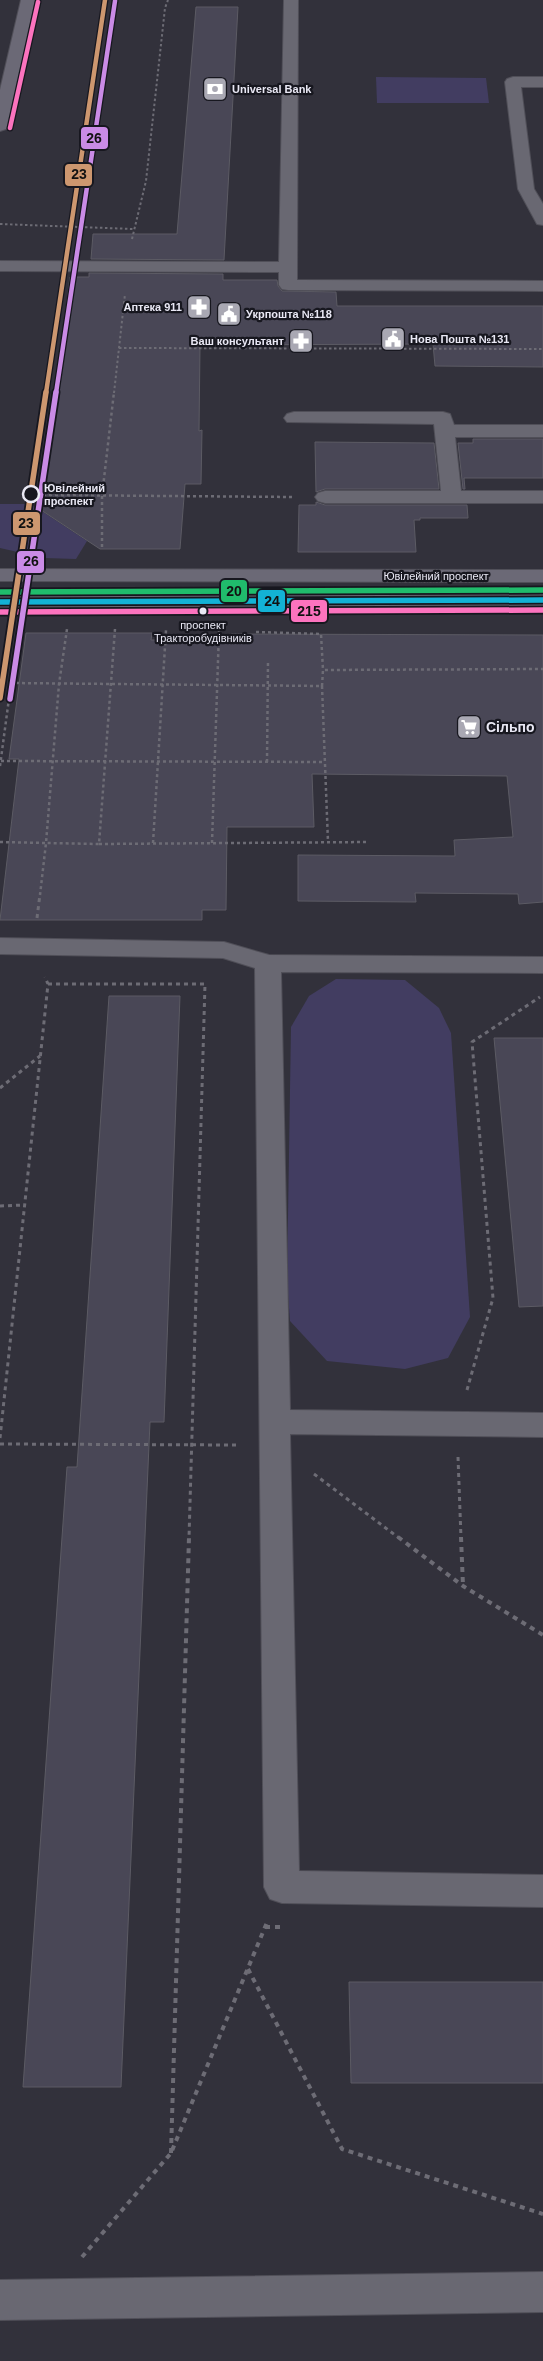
<svg xmlns="http://www.w3.org/2000/svg" width="543" height="2361" font-family="Helvetica,sans-serif">
  <style>
    .green { fill: #423d61 }
    .building { fill: #494756; stroke: #5c5b64 }
    .lines { fill: none; stroke-linecap: round; stroke-linejoin: round }
    .minor-casing { stroke: #504f58; stroke-width: 2 }
    .major-casing { stroke: #504f58; stroke-width: 2 }
    .path-far3 { stroke: #6d6c75; stroke-width: 2; stroke-dasharray: 2.5 2.5; stroke-linecap: butt }
    .path-far2 { stroke: #6d6c75; stroke-width: 2.5; stroke-dasharray: 3 3; stroke-linecap: butt }
    .path-far1 { stroke: #6d6c75; stroke-width: 3; stroke-dasharray: 4 4; stroke-linecap: butt }
    .path { stroke: #6d6c75; stroke-width: 4; stroke-dasharray: 5 5; stroke-linecap: butt }
    .minor { fill: #696872; fill-rule: evenodd }
    .major { fill: #6b6976; fill-rule: evenodd }
    .bus-1-casing { stroke: #17171f; stroke-width: 9 }
    .bus-2-far1-casing { stroke: #17171f; stroke-width: 7 }
    .bus-2-casing { stroke: #17171f; stroke-width: 9 }
    .bus-3-casing { stroke: #17171f; stroke-width: 9 }
    .bus-1 { stroke: #13b2d5; stroke-width: 5.5 }
    .bus-2-far1 { stroke: #fc73be; stroke-width: 4.5 }
    .bus-2 { stroke: #fc73be; stroke-width: 5.5 }
    .bus-3 { stroke: #20bc6c; stroke-width: 5.5 }
    .tram-1-far1-casing { stroke: #17171f; stroke-width: 7 }
    .tram-1-casing { stroke: #17171f; stroke-width: 9 }
    .tram-2-far1-casing { stroke: #17171f; stroke-width: 7 }
    .tram-2-casing { stroke: #17171f; stroke-width: 9 }
    .tram-1-far1 { stroke: #cd976f; stroke-width: 4.5 }
    .tram-1 { stroke: #cd976f; stroke-width: 5.5 }
    .tram-2-far1 { stroke: #ca8be6; stroke-width: 4.5 }
    .tram-2 { stroke: #ca8be6; stroke-width: 5.5 }
    .stop-dot { fill: #17171f; stroke: #e9e8f4; stroke-width: 2.5 }
    .bus-dot { fill: #e9e8f4; stroke: #17171f; stroke-width: 2 }
    .labels { text-anchor: middle; dominant-baseline: central; stroke-width: 4.5; stroke-linejoin: round; paint-order: stroke }
    .far-poi-label { font-size: 11px; font-weight: bold; fill: #e9e8f4; stroke: #17171f; text-anchor: start }
    .far-stop-label { font-size: 11px; font-weight: bold; fill: #e9e8f4; stroke: #17171f; text-anchor: start }
    .far-street-label { font-size: 11px; fill: #e9e8f4; stroke: #17171f }
    .far-bus-label { font-size: 11px; fill: #e9e8f4; stroke: #17171f }
    .poi-label { font-size: 14px; font-weight: bold; fill: #e9e8f4; stroke: #17171f; text-anchor: start }
    .line-badge { stroke: #17171f; stroke-width: 2 }
    .pale-badge-label { font-size: 14px; text-anchor: middle; font-weight: bold; fill: #111 }
  </style>
  <rect width="100%" height="100%" fill="#32313b"/>
  <!-- green -->
  <g class="green">
    <polygon points="376,77 486,78 489,103 377,103"/>
    <polygon points="0,504 31,504 87,541 76,559 44,558 0,548"/>
    <polygon points="336,979 405,980 439,1008 451,1033 470,1317 448,1358 405,1369 327,1361 290,1321 287,1281 291,1027 309,996"/>
  </g>
  <!-- building -->
  <g class="building">
    <polygon points="196,7 238,7 224,260 91,259 93,234 177,234"/>
    <polygon points="89,273 223,274 223,280 277,280 278,286 282,291 336,292 337,306 543,306 543,367 435,366 433,344 200,345 199,431 202,430 201,484 185,484 180,549 100,549 41,510 70,277 89,277"/>
    <polygon points="473,439 543,439 543,478 464,478 465,489 463,489 458,443 473,443"/>
    <polygon points="315,442 434,443 439,489 325,489 316,492"/>
    <polygon points="316,502 325,505 467,505 468,518 420,518 420,520 414,520 416,552 298,552 299,505 316,505"/>
    <polygon points="26,633 152,633 151,640 231,640 231,634 543,635 543,902 519,904 518,894 415,893 416,902 298,901 298,855 455,856 454,840 513,837 507,776 312,774 314,827 227,827 226,910 202,910 202,920 0,920 19,759 9,759"/>
    <polygon points="109,996 180,996 164,1422 150,1422 121,2087 23,2087 67,1467 77,1467"/>
    <polygon points="494,1038 543,1038 543,1306 519,1307"/>
    <polygon points="349,1982 543,1982 543,2083 351,2083"/>
  </g>
  <g class="lines">
    <defs>
      <g id="minor">
        <polygon points="284,0 298,0 297,280 543,281 543,291 288,290 282,289 279,285 279,272 0,271 0,261 279,262"/>
        <polygon points="513,77 543,77 543,87 521,87 534,189 543,204 543,225 537,224 518,189 505,82 507,79"/>
        <polygon points="294,412 443,412 450,414 454,425 543,425 543,437 455,437 461,491 543,491 543,503 325,503 318,501 315,497 318,493 325,491 441,491 434,424 287,422 284,418 287,414"/>
        <polygon points="0,938 224,942 269,955 543,957 543,973 281,972 290,1410 543,1413 543,1437 290,1434 299,1871 543,1875 543,1907 282,1903 270,1899 264,1887 255,968 223,958 0,954"/>
        <polygon points="543,2272 543,2312 0,2320 0,2280"/>
      </g>
      <g id="major">
        <polygon points="21,0 35,0 8,126 6,129 0,131 0,90"/>
        <polygon points="0,569 543,570 543,582 0,581"/>
        <polygon points="543,594 543,606 0,608 0,596"/>
      </g>
    </defs>
    <!-- minor casing -->
    <use href="#minor" class="minor-casing"/>
    <!-- major casing -->
    <use href="#major" class="major-casing"/>
    <!-- path-far3 -->
    <g class="path-far3">
      <polyline points="0,224 133,229"/>
      <polyline points="132,239 146,181 165,8 168,0"/>
      <polyline points="119,348 543,349"/>
      <polyline points="114,393 125,294"/>
    </g>
    <!-- path-far2 -->
    <g class="path-far2">
      <polyline points="43,495 293,497"/>
      <polyline points="102,547 102,496 114,392"/>
      <polyline points="256,632 321,634 323,670"/>
      <polyline points="10,683 322,686 323,670 543,669"/>
      <polyline points="322,686 328,842"/>
      <polyline points="1,761 324,762"/>
      <polyline points="267,762 268,661"/>
      <polyline points="0,766 18,631"/>
      <polyline points="0,842 46,843 59,684 67,629"/>
      <polyline points="153,843 166,630"/>
      <polyline points="212,843 219,631"/>
      <polyline points="99,844 369,842"/>
      <polyline points="40,895 46,843 99,844 115,629"/>
    </g>
    <!-- path-far1 -->
    <g class="path-far1">
      <polyline points="37,918 40,894"/>
      <polyline points="48,984 205,984 189,1538"/>
      <polyline points="0,1088 40,1056"/>
      <polyline points="0,1206 24,1205"/>
      <polyline points="467,1390 493,1298 472,1042 540,997"/>
      <polyline points="0,1438 48,984 45,977"/>
      <polyline points="0,1444 237,1445"/>
      <polyline points="458,1457 461,1538"/>
      <polyline points="314,1474 399,1538"/>
    </g>
    <!-- path -->
    <g class="path">
      <polyline points="398,1537 463,1586 543,1635"/>
      <polyline points="461,1537 463,1586"/>
      <polyline points="265,1927 280,1927"/>
      <polyline points="248,1969 342,2149 543,2214"/>
      <polyline points="171,2153 189,1537"/>
      <polyline points="82,2257 171,2153 268,1920"/>
    </g>
    <!-- minor -->
    <use href="#minor" class="minor"/>
    <!-- major -->
    <use href="#major" class="major"/>
    <defs>
      <polyline id="bus-1" points="0,602 543,600"/>
      <polyline id="bus-2-far1" points="10,128 38,2"/>
      <polyline id="bus-2" points="0,612 543,610"/>
      <polyline id="bus-3" points="0,592 543,590"/>
    </defs>
    <!-- bus-1 casing -->
    <use href="#bus-1" class="bus-1-casing"/>
    <!-- bus-2-far1 casing -->
    <use href="#bus-2-far1" class="bus-2-far1-casing"/>
    <!-- bus-2 casing -->
    <use href="#bus-2" class="bus-2-casing"/>
    <!-- bus-3 casing -->
    <use href="#bus-3" class="bus-3-casing"/>
    <!-- bus-1 -->
    <use href="#bus-1" class="bus-1"/>
    <!-- bus-2-far1 -->
    <use href="#bus-2-far1" class="bus-2-far1"/>
    <!-- bus-2 -->
    <use href="#bus-2" class="bus-2"/>
    <!-- bus-3 -->
    <use href="#bus-3" class="bus-3"/>
    <defs>
      <polyline id="tram-1-far1" points="46,393 105,0"/>
      <polyline id="tram-1" points="0,698 46,392"/>
      <polyline id="tram-2-far1" points="56,393 115,1"/>
      <polyline id="tram-2" points="10,699 56,392"/>
    </defs>
    <!-- tram-1-far1 casing -->
    <use href="#tram-1-far1" class="tram-1-far1-casing"/>
    <!-- tram-1 casing -->
    <use href="#tram-1" class="tram-1-casing"/>
    <!-- tram-2-far1 casing -->
    <use href="#tram-2-far1" class="tram-2-far1-casing"/>
    <!-- tram-2 casing -->
    <use href="#tram-2" class="tram-2-casing"/>
    <!-- tram-1-far1 -->
    <use href="#tram-1-far1" class="tram-1-far1"/>
    <!-- tram-1 -->
    <use href="#tram-1" class="tram-1"/>
    <!-- tram-2-far1 -->
    <use href="#tram-2-far1" class="tram-2-far1"/>
    <!-- tram-2 -->
    <use href="#tram-2" class="tram-2"/>
  </g>
  <!-- icons -->
  <defs>
    <symbol id="bank-square" viewBox="-11 -11 22 22"><rect x="-9" y="-9" width="18" height="18" rx="4" fill="#a9a8b3" stroke="#17171f"/><path d="M-6-4H6V4H-6ZM0-2.3a2.3 2.3 0 1 0 0 4.6a2.3 2.3 0 1 0 0-4.6Z" fill="#fff"/></symbol>
    <symbol id="pharmacy-square" viewBox="-11 -11 22 22"><rect x="-9" y="-9" width="18" height="18" rx="4" fill="#a9a8b3" stroke="#17171f"/><path d="M-2-6h4v4h4v4h-4v4h-4v-4h-4v-4h4Z" fill="#fff"/></symbol>
    <symbol id="civic-square" viewBox="-11 -11 22 22"><rect x="-9" y="-9" width="18" height="18" rx="4" fill="#a9a8b3" stroke="#17171f"/><path d="M-.6-6.5H3V-4.5H.6V-3L4-1V1h2V6H-6V1h2V-1L-.6-3ZM-1.2 2.5V6h2.4V2.5Z" fill="#fff"/></symbol>
    <symbol id="supermarket-square" viewBox="-11 -11 22 22"><rect x="-9" y="-9" width="18" height="18" rx="4" fill="#a9a8b3" stroke="#17171f"/><path d="M-6-5.5h2.5l.6 2H6L4.5 2H-2.5L-4.4-4H-6ZM-1.5 3.2a1.3 1.3 0 1 0 .1 0ZM3 3.2a1.3 1.3 0 1 0 .1 0Z" fill="#fff"/></symbol>
  </defs>
  <g fill-rule="evenodd">
    <use href="#bank-square" x="201" y="75" width="28" height="28"/>
    <use href="#pharmacy-square" x="185" y="293" width="28" height="28"/>
    <use href="#civic-square" x="215" y="300" width="28" height="28"/>
    <use href="#civic-square" x="379" y="325" width="28" height="28"/>
    <use href="#pharmacy-square" x="287" y="327" width="28" height="28"/>
    <use href="#supermarket-square" x="455" y="713" width="28" height="28"/>
  </g>
  <!-- markers -->
  <circle class="stop-dot" cx="31" cy="494" r="8"/>
  <circle class="bus-dot" cx="203" cy="611" r="4.5"/>
  <g class="labels">
    <!-- far-poi labels -->
    <g class="far-poi-label">
      <text x="232" y="89">Universal Bank</text>
      <text x="182" y="307" text-anchor="end">Аптека 911</text>
      <text x="246" y="314">Укрпошта №118</text>
      <text x="410" y="339">Нова Пошта №131</text>
      <text x="284" y="341" text-anchor="end">Ваш консультант</text>
    </g>
    <!-- far-stop labels -->
    <g class="far-stop-label">
      <text x="44" y="488">Ювілейний<tspan x="44" dy="13">проспект</tspan></text>
    </g>
    <!-- far-street labels -->
    <g class="far-street-label">
      <text x="436" y="576">Ювілейний проспект</text>
    </g>
    <!-- far-bus labels -->
    <g class="far-bus-label">
      <text x="203" y="625">проспект<tspan x="203" dy="13">Тракторобудівників</tspan></text>
    </g>
    <!-- poi labels -->
    <g class="poi-label">
      <text x="486" y="727">Сільпо</text>
    </g>
  </g>
  <g class="line-badge">
    <rect x="80" y="126" width="29" height="24" rx="5" fill="#ca8be6"/>
    <rect x="64" y="163" width="29" height="24" rx="5" fill="#cd976f"/>
    <rect x="12" y="511" width="29" height="25" rx="5" fill="#cd976f"/>
    <rect x="16" y="550" width="29" height="24" rx="5" fill="#ca8be6"/>
    <rect x="220" y="579" width="28" height="24" rx="5" fill="#20bc6c"/>
    <rect x="257" y="589" width="29" height="24" rx="5" fill="#13b2d5"/>
    <rect x="290" y="599" width="38" height="24" rx="5" fill="#fc73be"/>
  </g>
  <g class="pale-badge-label">
    <text x="94" y="143">26</text>
    <text x="79" y="179">23</text>
    <text x="26" y="528">23</text>
    <text x="31" y="566">26</text>
    <text x="234" y="596">20</text>
    <text x="272" y="606">24</text>
    <text x="309" y="616">215</text>
  </g>
</svg>
